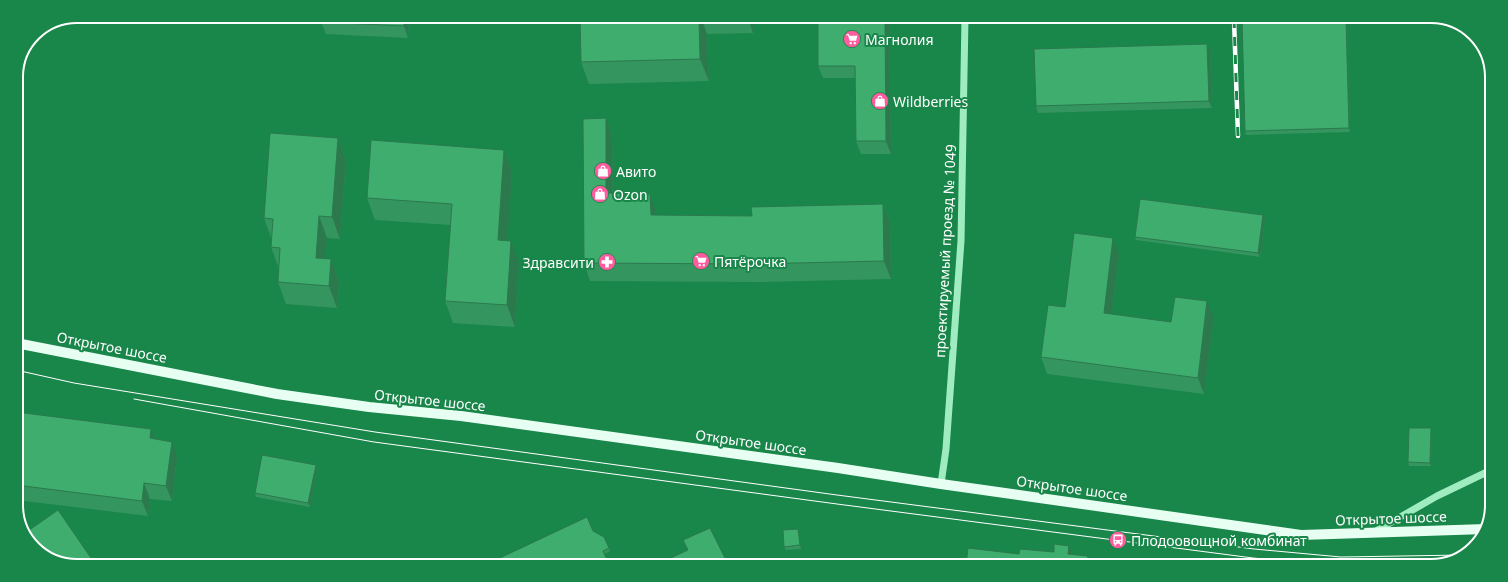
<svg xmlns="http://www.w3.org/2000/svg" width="1508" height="582" font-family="'Noto Sans',sans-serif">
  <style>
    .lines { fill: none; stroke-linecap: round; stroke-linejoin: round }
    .minor { stroke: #a0ecc1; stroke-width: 7 }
    .major { stroke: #e6fff2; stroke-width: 10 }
    .tram { stroke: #fff; stroke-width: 1 }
    .rail-casing { stroke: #fff; stroke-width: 4.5 }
    .rail { stroke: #19864a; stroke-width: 3; stroke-dasharray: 9; stroke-linecap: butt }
    .wall { fill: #35955f }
    .shaded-wall { fill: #2b794d }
    .building { fill: #3ead6e; stroke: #2b794d }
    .labels { text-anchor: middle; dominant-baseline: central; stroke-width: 4; stroke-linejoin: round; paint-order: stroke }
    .poi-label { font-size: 14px; fill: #fff; stroke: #19864a; text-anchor: start }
    .street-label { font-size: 14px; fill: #fff; stroke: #19864a }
    .rim { fill: none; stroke: #fff; stroke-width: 2 }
  </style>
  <rect width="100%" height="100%" fill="#19864a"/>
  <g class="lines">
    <!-- minor -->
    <g class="minor">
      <polyline points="941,484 946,449 961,241 965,18"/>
      <polyline points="1376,531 1437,496 1489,471"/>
    </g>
    <!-- major -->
    <polyline class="major" points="16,343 277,394 369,407 461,416 838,468 941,484 1301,535 1486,529"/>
    <!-- tram -->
    <g class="tram">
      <polyline points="16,370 74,383 375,432 837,495 1254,549 1341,557 1463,555"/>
      <polyline points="134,399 374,442 837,504 1253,558 1341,566"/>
      <polyline points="1404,566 1433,566"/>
    </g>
    <defs>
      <polyline id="rail" points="1234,19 1238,136"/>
    </defs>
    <!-- rail casing -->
    <use href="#rail" class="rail-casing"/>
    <!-- rail -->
    <use href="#rail" class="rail"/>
  </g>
  <!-- wall -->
  <g class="wall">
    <polygon points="77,16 116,16 116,21 70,19"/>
    <polygon points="322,17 409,17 408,38 326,34 321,22"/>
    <polygon points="580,17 753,18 753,33 707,34 709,81 589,84 581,62"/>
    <polygon points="818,18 889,18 891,154 861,154 856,141 855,78 823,78 818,66"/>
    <polygon points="1347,19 1350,132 1246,135 1245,131"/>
    <polygon points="1207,44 1210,51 1212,108 1038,113 1036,106"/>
    <polygon points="606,118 612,136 613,193 656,212 656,215 752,216 883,204 890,222 891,279 759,282 590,281 584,263"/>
    <polygon points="338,138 346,160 340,239 327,238 325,259 331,259 339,282 337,308 286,304 278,282 279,269 271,247 272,240 264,218"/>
    <polygon points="504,150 512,172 507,241 519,263 515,327 453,323 445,301 451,225 375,220 367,198"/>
    <polygon points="1263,215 1265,219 1260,257 1136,240 1135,237"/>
    <polygon points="1119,255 1112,314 1171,322 1214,318 1204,394 1047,374 1041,357 1065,307"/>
    <polygon points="16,412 151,429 154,439 177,457 172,501 150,499 148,516 16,500"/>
    <polygon points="1431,428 1432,432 1431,466 1409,466 1408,462"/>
    <polygon points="316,465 317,469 310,507 256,497 255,493"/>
    <polygon points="593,531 609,548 610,551 605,554"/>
    <polygon points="799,532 801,549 786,550 784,547"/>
  </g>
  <!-- shaded-wall -->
  <g class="shaded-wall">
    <polygon points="404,17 409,17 408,38 404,26"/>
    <polygon points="699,17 701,18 707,34 709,81 700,59"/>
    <polygon points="748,18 753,18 753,33"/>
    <polygon points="885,18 889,18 891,154 886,141"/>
    <polygon points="1346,19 1347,19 1350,132 1349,128"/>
    <polygon points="1207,44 1210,51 1212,108 1209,101"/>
    <polygon points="606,118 612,136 613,211 606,193"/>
    <polygon points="338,138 346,160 340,239 332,217"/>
    <polygon points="504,150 512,172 506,262 498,240"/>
    <polygon points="650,194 656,212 657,233 651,215"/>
    <polygon points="883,204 890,222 891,279 884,261"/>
    <polygon points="1263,215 1265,219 1260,257 1258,253"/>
    <polygon points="319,216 327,238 324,280 316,258"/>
    <polygon points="1113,238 1119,255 1110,330 1104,313"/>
    <polygon points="511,241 519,263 515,327 507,305"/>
    <polygon points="331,259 339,282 337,308 329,286"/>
    <polygon points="1207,301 1214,318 1204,394 1198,378"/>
    <polygon points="1431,428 1432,432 1431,466 1430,463"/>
    <polygon points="151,429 157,445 150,438"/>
    <polygon points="172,442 177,457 172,501 166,486"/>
    <polygon points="316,465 317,469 310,507 308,503"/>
    <polygon points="144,483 150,499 148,516 142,501"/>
    <polygon points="798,529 799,532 801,549 800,545"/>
    <polygon points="1069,546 1073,556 1068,554"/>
    <polygon points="1088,556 1091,565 1087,565"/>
    <polygon points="68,558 69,563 60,563"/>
    <polygon points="91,558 93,563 85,563"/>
  </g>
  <!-- building -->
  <g class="building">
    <polygon points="322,17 404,17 404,26 321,22"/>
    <polygon points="580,17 699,17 700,59 581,62"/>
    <polygon points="818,18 885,18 886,141 856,141 855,66 818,66"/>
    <polygon points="1242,19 1346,19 1349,128 1245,131"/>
    <polygon points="1207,44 1209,101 1036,106 1034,49"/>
    <polygon points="606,118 606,193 650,194 651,215 752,216 751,207 883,204 884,261 752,264 584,263 583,119"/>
    <polygon points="270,133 338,138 332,217 319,216 316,258 331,259 329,286 278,282 280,248 271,247 273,219 264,218"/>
    <polygon points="371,140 504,150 498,240 511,241 507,305 445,301 452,204 367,198"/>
    <polygon points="1140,199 1263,215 1258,253 1135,237"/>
    <polygon points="1074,233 1113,238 1104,313 1171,322 1175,297 1207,301 1198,378 1041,357 1048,305 1065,307"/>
    <polygon points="16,412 151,429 150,438 172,442 166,486 144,483 142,501 16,485"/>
    <polygon points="1409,428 1431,428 1430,463 1408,462"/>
    <polygon points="262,455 316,465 308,503 255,493"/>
    <polygon points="58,510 91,558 85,563 71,563 68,558 60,563 57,563 28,542 25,533"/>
    <polygon points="587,517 593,531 604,537 609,548 603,551 609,564 487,564"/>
    <polygon points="710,528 728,564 658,564 688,550 683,540"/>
    <polygon points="798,529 800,545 784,547 783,530"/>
    <polygon points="1054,544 1069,546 1068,554 1088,556 1087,565 966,565 968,548 1019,554 1020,549 1054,552"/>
  </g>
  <!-- icons -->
  <defs>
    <symbol id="supermarket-disc" viewBox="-11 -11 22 22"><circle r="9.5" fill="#ff5c9f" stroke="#19864a"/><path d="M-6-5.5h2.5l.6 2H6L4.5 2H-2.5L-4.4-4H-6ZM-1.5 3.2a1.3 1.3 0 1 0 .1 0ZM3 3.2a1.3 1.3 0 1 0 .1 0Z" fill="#fff"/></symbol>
    <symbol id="shop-disc" viewBox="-11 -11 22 22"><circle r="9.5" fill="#ff5c9f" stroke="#19864a"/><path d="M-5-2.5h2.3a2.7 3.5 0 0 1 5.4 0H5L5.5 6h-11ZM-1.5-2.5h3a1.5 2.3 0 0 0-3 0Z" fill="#fff"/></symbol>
    <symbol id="pharmacy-disc" viewBox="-11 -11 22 22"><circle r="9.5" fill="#ff5c9f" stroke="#19864a"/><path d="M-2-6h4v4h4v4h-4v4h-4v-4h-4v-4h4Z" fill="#fff"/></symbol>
    <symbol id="bus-disc" viewBox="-11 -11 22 22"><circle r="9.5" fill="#ff5c9f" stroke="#19864a"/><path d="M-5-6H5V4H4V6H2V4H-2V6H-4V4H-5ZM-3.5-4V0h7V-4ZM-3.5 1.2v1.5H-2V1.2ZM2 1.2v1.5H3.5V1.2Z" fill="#fff"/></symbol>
  </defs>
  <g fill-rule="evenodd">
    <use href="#supermarket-disc" x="842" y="29" width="20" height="20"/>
    <use href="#shop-disc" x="870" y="91" width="20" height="20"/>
    <use href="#shop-disc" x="593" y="161" width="20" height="20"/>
    <use href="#shop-disc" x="590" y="184" width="20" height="20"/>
    <use href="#supermarket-disc" x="691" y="251" width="20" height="20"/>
    <use href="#pharmacy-disc" x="597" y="252" width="20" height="20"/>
    <use href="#bus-disc" x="1108" y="530" width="20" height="20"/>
  </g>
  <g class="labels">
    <!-- poi labels -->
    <g class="poi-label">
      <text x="865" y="39">Магнолия</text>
      <text x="893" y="101">Wildberries</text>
      <text x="616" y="171">Авито</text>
      <text x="613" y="194">Ozon</text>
      <text x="714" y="261">Пятёрочка</text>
      <text x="594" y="262" text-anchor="end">Здравсити</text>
      <text x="1131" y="540">Плодоовощной комбинат</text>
    </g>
    <!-- street labels -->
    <g class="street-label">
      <text transform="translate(945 251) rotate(-87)">проектируемый проезд № 1049</text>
      <text transform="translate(112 347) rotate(11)">Открытое шоссе</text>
      <text transform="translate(430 400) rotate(6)">Открытое шоссе</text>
      <text transform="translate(751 442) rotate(8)">Открытое шоссе</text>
      <text transform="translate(1072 488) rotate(8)">Открытое шоссе</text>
      <text transform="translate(1391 518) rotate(-2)">Открытое шоссе</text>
    </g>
  </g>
  <!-- crop -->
  <path d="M0 0H1508V582H0ZM77 23H1431A54 54 0 0 1 1485 77V505A54 54 0 0 1 1431 559H77A54 54 0 0 1 23 505V77A54 54 0 0 1 77 23Z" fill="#19864a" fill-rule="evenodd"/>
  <path class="rim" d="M77 23H1431A54 54 0 0 1 1485 77V505A54 54 0 0 1 1431 559H77A54 54 0 0 1 23 505V77A54 54 0 0 1 77 23Z"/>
</svg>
